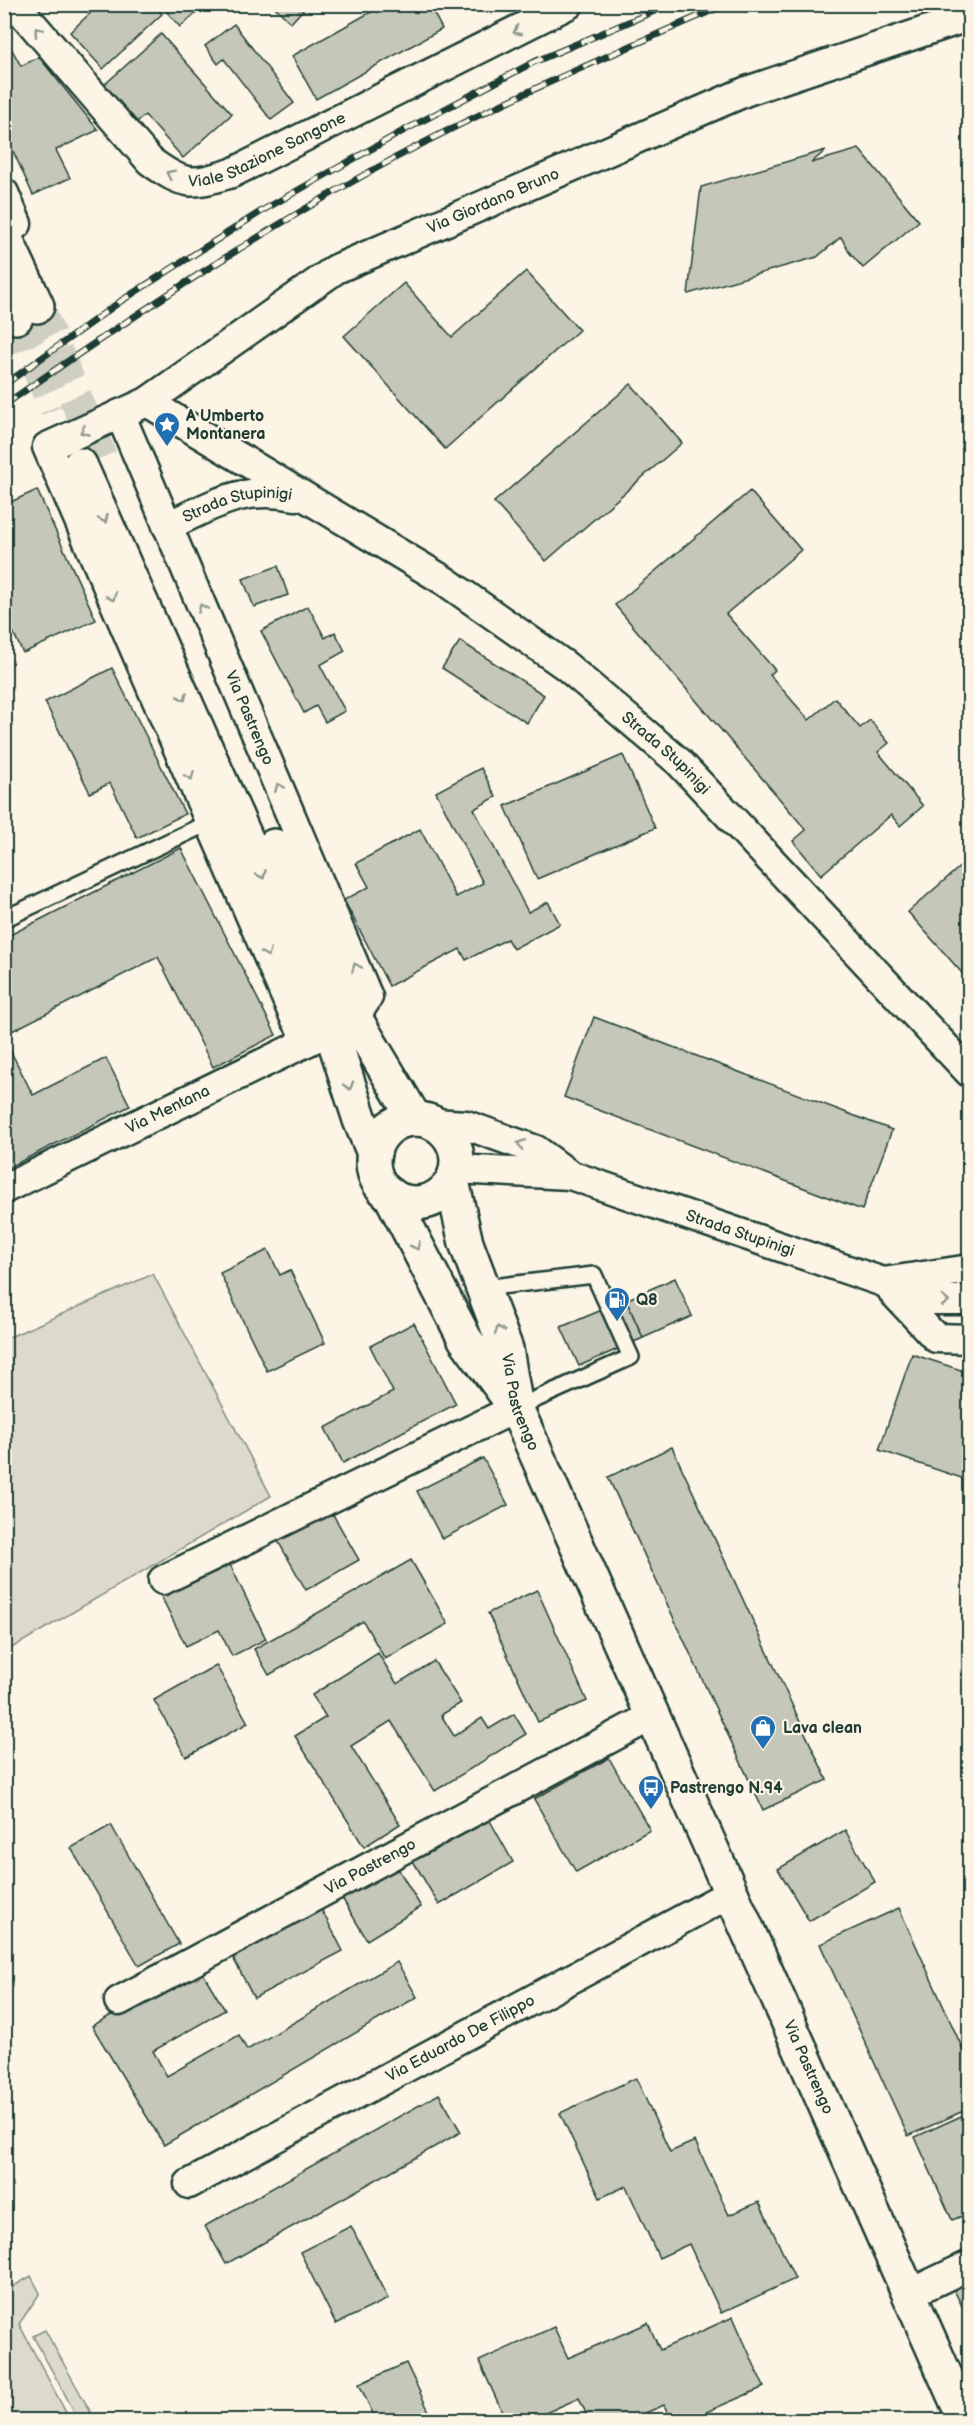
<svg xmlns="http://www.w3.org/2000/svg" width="974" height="2425" font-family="'Balsamiq Sans',sans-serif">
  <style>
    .green { fill: #dcdacc; stroke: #7e8c80; stroke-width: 1.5 }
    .building { fill: #c5c7b9; stroke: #1f3d34; stroke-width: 1.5 }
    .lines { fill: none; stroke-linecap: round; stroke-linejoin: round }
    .secondary-tunnel { stroke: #d0d0c2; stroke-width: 33; stroke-dasharray: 33 16; stroke-linecap: butt }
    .lane-casing { stroke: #1f3d34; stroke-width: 20 }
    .street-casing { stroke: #1f3d34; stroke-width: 33 }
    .secondary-casing { stroke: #1f3d34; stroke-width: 38 }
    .lane { stroke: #fcf5e5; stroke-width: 15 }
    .street { stroke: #fcf5e5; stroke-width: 28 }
    .secondary { stroke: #fcf5e5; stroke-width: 33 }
    .rail-casing { stroke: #1f3d34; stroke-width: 7 }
    .rail { stroke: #fcf5e5; stroke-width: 4.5; stroke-dasharray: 14; stroke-linecap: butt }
    .oneway { stroke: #8e998c }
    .labels { text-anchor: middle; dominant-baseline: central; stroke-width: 4.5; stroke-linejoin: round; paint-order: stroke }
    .street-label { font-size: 16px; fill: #1f3d34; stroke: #fcf5e5 }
    .poi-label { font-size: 16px; font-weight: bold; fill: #1f3d34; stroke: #fcf5e5; text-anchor: start }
  </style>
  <rect width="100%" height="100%" fill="#fcf5e5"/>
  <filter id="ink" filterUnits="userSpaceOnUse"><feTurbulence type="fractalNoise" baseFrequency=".0167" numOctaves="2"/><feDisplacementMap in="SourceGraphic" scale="12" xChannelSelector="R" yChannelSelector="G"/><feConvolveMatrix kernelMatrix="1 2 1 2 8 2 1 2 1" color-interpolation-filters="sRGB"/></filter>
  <g filter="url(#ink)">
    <!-- green -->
    <g class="green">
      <polygon points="153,1274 271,1496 5,1652 5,1339"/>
      <polygon points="31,2276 40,2293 19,2324 70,2420 5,2420 4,2312 7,2309 5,2304 5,2291"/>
      <polygon points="45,2330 95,2420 79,2420 33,2336"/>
    </g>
    <!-- building -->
    <g class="building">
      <polygon points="100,4 154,4 162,14 103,69 70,32"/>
      <polygon points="160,4 206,4 180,27"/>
      <polygon points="272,4 308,4 291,23"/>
      <polygon points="385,4 429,4 442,29 316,99 292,56"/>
      <polygon points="234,24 294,103 271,120 224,59 218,64 205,46"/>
      <polygon points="161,34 232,114 183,158 145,115 137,122 104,85"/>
      <polygon points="4,35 21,66 39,57 98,130 56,150 70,178 33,195 4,131"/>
      <polygon points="859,149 919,221 863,268 849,252 841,237 817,257 688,294 701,187 826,150 811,163"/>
      <polygon points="526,271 579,330 445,449 344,336 404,283 452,337"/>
      <polygon points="631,384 682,443 546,561 494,502"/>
      <polygon points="37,490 96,620 23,653 4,613 4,505"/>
      <polygon points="750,491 801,550 726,614 775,670 770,675 809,720 835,698 860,728 870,720 889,743 878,752 923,806 900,826 891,815 821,875 793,841 806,830 615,605"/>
      <polygon points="278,566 288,595 254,607 243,579"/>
      <polygon points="308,606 325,638 335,632 345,651 320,665 345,711 325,722 316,706 304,713 261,631"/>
      <polygon points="460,641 544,695 527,723 442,668"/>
      <polygon points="112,668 185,814 137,838 110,783 90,793 45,702"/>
      <polygon points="623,755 655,828 537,879 505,806"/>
      <polygon points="481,768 496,797 474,809 528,912 548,902 560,924 513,949 507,939 466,960 460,949 389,986 344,900 369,887 356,863 420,829 456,897 483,883 436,792"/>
      <polygon points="181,848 276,1035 213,1067 158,957 4,1035 4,938"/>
      <polygon points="962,865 970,873 970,982 908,912"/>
      <polygon points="594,1017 892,1130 862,1210 564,1097"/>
      <polygon points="4,1038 33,1095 106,1058 130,1106 4,1170"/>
      <polygon points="268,1250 280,1275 290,1270 325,1343 267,1371 220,1273"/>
      <polygon points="675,1278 692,1316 643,1338 626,1300"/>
      <polygon points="626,1300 643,1338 579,1366 561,1327"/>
      <polygon points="414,1323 456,1404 343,1463 325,1428 393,1392 370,1346"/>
      <polygon points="912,1354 970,1373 970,1481 879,1450"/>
      <polygon points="672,1447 827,1780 763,1810 608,1477"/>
      <polygon points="483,1458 508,1505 442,1539 417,1491"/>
      <polygon points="327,1504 359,1560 306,1590 274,1534"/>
      <polygon points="226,1556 266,1639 232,1656 219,1630 186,1646 158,1590"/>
      <polygon points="411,1560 448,1624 385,1659 363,1621 269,1675 254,1649"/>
      <polygon points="537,1590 587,1701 538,1722 488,1613"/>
      <polygon points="378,1653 397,1684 434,1661 461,1703 441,1715 454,1736 482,1718 489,1729 514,1714 526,1734 435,1791 391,1721 351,1746 400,1824 364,1847 295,1736 326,1717 312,1695"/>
      <polygon points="216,1665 248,1723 186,1757 154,1700"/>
      <polygon points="609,1758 650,1830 576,1872 534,1799"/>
      <polygon points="484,1810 513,1862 439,1905 409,1854"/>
      <polygon points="111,1825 179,1944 139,1966 71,1848"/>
      <polygon points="845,1830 875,1882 809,1921 778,1869"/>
      <polygon points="393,1860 421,1907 367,1940 339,1893"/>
      <polygon points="318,1903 343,1951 254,1998 229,1950"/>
      <polygon points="899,1908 970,2065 970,2108 908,2136 820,1944"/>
      <polygon points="397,1962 417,1997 164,2145 92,2026 198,1965 225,2010 153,2051 167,2076 239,2035 247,2050"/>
      <polygon points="636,2078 670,2152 695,2141 729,2215 759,2202 795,2279 721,2313 689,2244 659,2258 626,2186 600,2198 560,2113"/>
      <polygon points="439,2094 461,2132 226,2264 205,2226"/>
      <polygon points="970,2112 970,2213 952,2220 915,2137"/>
      <polygon points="351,2226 388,2299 336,2324 300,2252"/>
      <polygon points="970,2282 970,2322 954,2290"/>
      <polygon points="733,2317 764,2387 688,2420 671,2420 664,2405 629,2420 589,2420 579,2398 530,2420 506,2420 479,2361 554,2327 568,2358 648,2323 660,2350"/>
      <polygon points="406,2363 433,2420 376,2420 359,2384"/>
    </g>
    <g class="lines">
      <!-- secondary-tunnel -->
      <g class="secondary-tunnel">
        <polyline points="37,306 101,458"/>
        <polyline points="16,317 56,409"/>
      </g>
      <defs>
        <g id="lane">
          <polyline points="4,919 210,822"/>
          <polyline points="483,1288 594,1275 631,1357 516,1408"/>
        </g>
        <g id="street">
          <path id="s1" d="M15,4L150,161C185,187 192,185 232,173L569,4"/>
          <polyline points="4,193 17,224"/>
          <path id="s2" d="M147,402L445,581L566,666L679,762L970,1073"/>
          <path id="s3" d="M167,526C216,504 241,485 296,496"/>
          <path id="s4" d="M308,1041L294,1016L47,447L147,402L336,269L747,91L970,16"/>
          <polyline points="433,1123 466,1125 536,1150 570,1175"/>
          <path id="s5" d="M456,1169L570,1175L883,1282L922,1300H970"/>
          <path id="s6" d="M4,1189L354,1019L368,997L120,414"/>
          <polyline points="883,1282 970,1269"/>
          <polyline points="893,1292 936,1338 970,1339"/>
          <polyline points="163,1580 516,1408"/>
          <path id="s7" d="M119,2001L652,1716"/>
          <path id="s8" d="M189,2184L731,1893"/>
          <polyline points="909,2294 970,2265"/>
        </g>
        <g id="secondary">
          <polyline points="4,235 37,306"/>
          <polyline points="4,291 16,317"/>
          <polyline points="80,465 331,1030 360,1120 374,1153"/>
          <polyline points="274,846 340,993 415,1119"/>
          <circle cx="415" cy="1161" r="42"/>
          <path id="s9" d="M452,1181L466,1243L506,1349L516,1408L965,2420"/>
          <polyline points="390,1194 465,1339 513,1404"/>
        </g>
      </defs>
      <!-- lane casing -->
      <use href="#lane" class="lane-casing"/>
      <!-- street casing -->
      <use href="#street" class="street-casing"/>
      <!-- secondary casing -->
      <use href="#secondary" class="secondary-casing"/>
      <!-- lane -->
      <use href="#lane" class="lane"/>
      <!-- street -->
      <use href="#street" class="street"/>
      <!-- secondary -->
      <use href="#secondary" class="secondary"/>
      <defs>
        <g id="rail">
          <polyline points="4,385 121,301 265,209 403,131 534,62 671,4"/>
          <path d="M4,405C136,314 270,224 412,149C514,95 621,51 726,4"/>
        </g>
      </defs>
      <!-- rail casing -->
      <use href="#rail" class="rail-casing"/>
      <!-- rail -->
      <use href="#rail" class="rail"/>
    </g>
    <!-- one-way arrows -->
    <defs><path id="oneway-chevron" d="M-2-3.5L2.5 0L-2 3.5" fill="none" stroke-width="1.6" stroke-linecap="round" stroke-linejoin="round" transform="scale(1.5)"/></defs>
    <g class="oneway">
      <use href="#oneway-chevron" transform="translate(38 31) rotate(-131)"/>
      <use href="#oneway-chevron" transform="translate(517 31) rotate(153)"/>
      <use href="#oneway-chevron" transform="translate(170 174) rotate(-153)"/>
      <use href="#oneway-chevron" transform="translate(84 431) rotate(156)"/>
      <use href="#oneway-chevron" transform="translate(104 519) rotate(66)"/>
      <use href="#oneway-chevron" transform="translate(112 597) rotate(67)"/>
      <use href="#oneway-chevron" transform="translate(202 608) rotate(-113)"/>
      <use href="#oneway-chevron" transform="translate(183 697) rotate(66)"/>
      <use href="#oneway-chevron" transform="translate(190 776) rotate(67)"/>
      <use href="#oneway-chevron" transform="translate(279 787) rotate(-113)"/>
      <use href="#oneway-chevron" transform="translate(262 875) rotate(66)"/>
      <use href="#oneway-chevron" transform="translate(267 953) rotate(67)"/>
      <use href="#oneway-chevron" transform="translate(356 967) rotate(-113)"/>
      <use href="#oneway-chevron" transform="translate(349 1086) rotate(72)"/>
      <use href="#oneway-chevron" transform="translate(521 1144) rotate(-161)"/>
      <use href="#oneway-chevron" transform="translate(416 1246) rotate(63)"/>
      <use href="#oneway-chevron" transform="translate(945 1301) rotate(1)"/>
      <use href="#oneway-chevron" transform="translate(499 1330) rotate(-110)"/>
    </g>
  </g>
  <!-- icons -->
  <defs>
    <symbol id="sight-pin" viewBox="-11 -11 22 30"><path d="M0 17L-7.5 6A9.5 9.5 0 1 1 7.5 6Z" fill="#1f6fb2" stroke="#fcf5e5"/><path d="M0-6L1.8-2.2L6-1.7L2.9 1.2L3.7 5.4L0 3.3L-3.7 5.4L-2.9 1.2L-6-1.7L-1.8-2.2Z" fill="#fff"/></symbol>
    <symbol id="fuel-pin" viewBox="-11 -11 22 30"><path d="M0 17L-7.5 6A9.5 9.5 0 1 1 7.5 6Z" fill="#1f6fb2" stroke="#fcf5e5"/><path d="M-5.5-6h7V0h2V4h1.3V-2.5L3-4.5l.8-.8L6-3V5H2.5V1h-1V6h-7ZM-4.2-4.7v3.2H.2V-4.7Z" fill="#fff"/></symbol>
    <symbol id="shop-pin" viewBox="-11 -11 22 30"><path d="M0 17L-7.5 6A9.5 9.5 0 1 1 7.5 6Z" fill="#1f6fb2" stroke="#fcf5e5"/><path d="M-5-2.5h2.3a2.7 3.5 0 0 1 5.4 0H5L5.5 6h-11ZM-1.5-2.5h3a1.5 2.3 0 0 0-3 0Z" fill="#fff"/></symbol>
    <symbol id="bus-pin" viewBox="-11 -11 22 30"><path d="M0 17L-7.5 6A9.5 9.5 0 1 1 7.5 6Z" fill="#1f6fb2" stroke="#fcf5e5"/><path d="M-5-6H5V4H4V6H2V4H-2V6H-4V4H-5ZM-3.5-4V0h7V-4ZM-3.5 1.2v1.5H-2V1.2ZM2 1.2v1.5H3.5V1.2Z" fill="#fff"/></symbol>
  </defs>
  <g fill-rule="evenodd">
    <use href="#sight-pin" x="152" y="410" width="30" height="40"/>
    <use href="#fuel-pin" x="602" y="1285" width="30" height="40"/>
    <use href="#shop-pin" x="748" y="1713" width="30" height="40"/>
    <use href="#bus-pin" x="636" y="1773" width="30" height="40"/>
  </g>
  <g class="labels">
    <!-- street labels -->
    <g class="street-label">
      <text stroke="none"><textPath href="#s1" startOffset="336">Viale Stazione Sangone</textPath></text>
      <text stroke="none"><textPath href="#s4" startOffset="1161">Via Giordano Bruno</textPath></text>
      <text stroke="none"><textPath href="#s3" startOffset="75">Strada Stupinigi</textPath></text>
      <text transform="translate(249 718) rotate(67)">Via Pastrengo</text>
      <text stroke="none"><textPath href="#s2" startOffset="628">Strada Stupinigi</textPath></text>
      <text stroke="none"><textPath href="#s6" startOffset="182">Via Mentana</textPath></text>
      <text stroke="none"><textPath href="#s5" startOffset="294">Strada Stupinigi</textPath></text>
      <text stroke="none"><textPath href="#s9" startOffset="232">Via Pastrengo</textPath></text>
      <text stroke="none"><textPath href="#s7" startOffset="285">Via Pastrengo</textPath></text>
      <text stroke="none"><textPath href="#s8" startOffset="308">Via Eduardo De Filippo</textPath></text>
      <text stroke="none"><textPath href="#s9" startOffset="958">Via Pastrengo</textPath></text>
    </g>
    <!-- poi labels -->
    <g class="poi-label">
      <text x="186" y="416">A Umberto<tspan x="186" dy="18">Montanera</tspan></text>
      <text x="636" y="1300">Q8</text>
      <text x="783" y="1728">Lava clean</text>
      <text x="670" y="1788">Pastrengo N.94</text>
    </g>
  </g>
  <!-- margin -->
  <rect width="974" height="2425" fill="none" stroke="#fcf5e5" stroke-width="24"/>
  <rect x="12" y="12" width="950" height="2401" fill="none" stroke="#1f3d34" stroke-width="2" filter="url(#ink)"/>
</svg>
